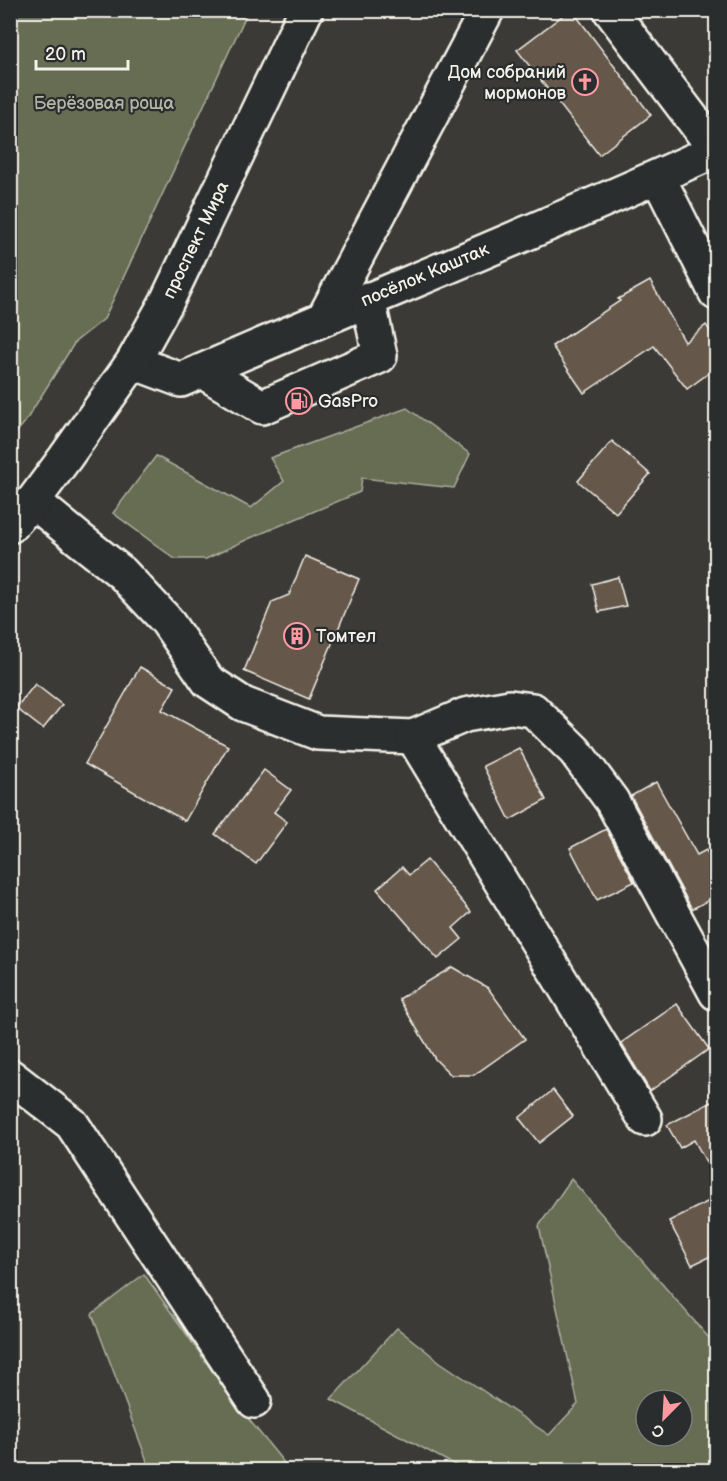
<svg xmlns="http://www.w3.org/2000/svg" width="727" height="1481" font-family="'Balsamiq Sans',sans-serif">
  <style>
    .green { fill: #666d53; stroke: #adaf9e; stroke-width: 1.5; fill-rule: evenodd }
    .building { fill: #65584c; stroke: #f4f1e8; stroke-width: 1.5 }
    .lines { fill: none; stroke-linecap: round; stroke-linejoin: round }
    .minor-casing { stroke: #f4f1e8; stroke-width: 38 }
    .major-casing { stroke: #f4f1e8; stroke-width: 38 }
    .minor { stroke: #2a2d2e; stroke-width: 33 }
    .major { stroke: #2a2d2e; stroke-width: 33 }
    .labels { text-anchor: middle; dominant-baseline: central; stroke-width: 4.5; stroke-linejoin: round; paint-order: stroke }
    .poi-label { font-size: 18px; fill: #f4f1e8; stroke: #2a2d2e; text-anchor: start }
    .park-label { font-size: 18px; fill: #b4b6a5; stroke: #2a2d2e }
    .street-label { font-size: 18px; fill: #f4f1e8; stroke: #2a2d2e }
  </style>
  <rect width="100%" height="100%" fill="#3c3a37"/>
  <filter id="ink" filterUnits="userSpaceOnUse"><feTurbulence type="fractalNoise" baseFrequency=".0167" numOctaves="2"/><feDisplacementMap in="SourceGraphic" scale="12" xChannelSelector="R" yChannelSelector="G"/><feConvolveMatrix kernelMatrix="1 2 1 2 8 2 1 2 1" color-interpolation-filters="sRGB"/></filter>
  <g filter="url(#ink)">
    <!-- green -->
    <g class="green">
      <polygon points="10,11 248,11 104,319 75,342 25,422 11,439"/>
      <polygon points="407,408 470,454 454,488 362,478 360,492 248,539 206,559 175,559 113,513 156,456 251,508 284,481 270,458"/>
      <path d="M571,1179L716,1346V1470H464L331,1399L397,1328L440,1362L549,1435L578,1404L539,1226ZM646,1400H682V1436H646Z"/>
      <polygon points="144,1274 233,1400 290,1470 149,1470 146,1458 92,1314"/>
    </g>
    <!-- building -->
    <g class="building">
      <polygon points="570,10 572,10 651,115 599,155 517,50"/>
      <polygon points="650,281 685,342 706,325 717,340 717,367 687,389 654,346 584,393 552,346 620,301 618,299"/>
      <polygon points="612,441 650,474 616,513 578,481"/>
      <polygon points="305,556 359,579 309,699 244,671 272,602 289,595"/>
      <polygon points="618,577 626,606 599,612 592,584"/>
      <polygon points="140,667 175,687 162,710 228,746 185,821 85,764"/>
      <polygon points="35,684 62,705 43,729 16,708"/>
      <polygon points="519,748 546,800 510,820 483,766"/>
      <polygon points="264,770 291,790 274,812 287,822 256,864 215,834"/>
      <polygon points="656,782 697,855 706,850 717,870 717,896 692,909 631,796"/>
      <polygon points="606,829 634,882 597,900 570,848"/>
      <polygon points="427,860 471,912 453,928 462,939 438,959 377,889 402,867 409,875"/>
      <polygon points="452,967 488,988 525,1039 474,1075 451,1075 435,1059 399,999"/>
      <polygon points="677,1004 709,1049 650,1091 621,1043"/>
      <polygon points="553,1090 573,1116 539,1143 519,1118"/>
      <polygon points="717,1099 717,1182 694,1140 680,1148 667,1125"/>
      <polygon points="717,1197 717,1253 692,1265 669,1221"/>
    </g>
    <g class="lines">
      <defs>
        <g id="minor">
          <polyline points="610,10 716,150"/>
          <polyline points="658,177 716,293"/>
          <polyline points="324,318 487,10"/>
          <path d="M133,362L181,380C359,302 540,231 716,150"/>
          <polyline points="202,371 262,407 380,356 368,299"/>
          <polyline points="33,501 79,539 122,573 166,620 208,681 243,704 318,733 413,737 465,715 510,707 533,710 575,751 612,801 716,993"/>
          <polyline points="413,737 645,1119"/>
          <polyline points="10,1076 72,1124 254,1401"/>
        </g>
        <polyline id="major" points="10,526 33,501 65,458 133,362 167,301 306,10"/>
      </defs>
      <!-- minor casing -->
      <use href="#minor" class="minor-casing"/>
      <!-- major casing -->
      <use href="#major" class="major-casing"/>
      <!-- minor -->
      <use href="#minor" class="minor"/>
      <!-- major -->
      <use href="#major" class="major"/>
    </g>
  </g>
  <!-- icons -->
  <defs>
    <symbol id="church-ring" viewBox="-11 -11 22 22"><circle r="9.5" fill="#2a2d2e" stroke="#ff9aa2" stroke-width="1.5"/><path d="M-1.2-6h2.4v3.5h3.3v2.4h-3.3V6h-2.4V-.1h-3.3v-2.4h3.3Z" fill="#ff9aa2"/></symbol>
    <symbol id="fuel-ring" viewBox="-11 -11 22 22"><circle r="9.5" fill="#2a2d2e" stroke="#ff9aa2" stroke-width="1.5"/><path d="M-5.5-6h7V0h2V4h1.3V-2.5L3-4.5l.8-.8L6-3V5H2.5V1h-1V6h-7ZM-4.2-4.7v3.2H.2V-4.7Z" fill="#ff9aa2"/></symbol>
    <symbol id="building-ring" viewBox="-11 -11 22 22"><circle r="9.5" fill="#2a2d2e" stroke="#ff9aa2" stroke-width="1.5"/><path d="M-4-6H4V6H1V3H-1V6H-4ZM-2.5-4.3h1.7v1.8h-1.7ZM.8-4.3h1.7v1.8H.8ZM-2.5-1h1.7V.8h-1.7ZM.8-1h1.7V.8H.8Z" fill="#ff9aa2"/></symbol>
  </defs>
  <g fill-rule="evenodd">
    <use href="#church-ring" x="570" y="67" width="30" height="30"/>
    <use href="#fuel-ring" x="284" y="386" width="30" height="30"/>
    <use href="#building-ring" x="282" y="621" width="30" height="30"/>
  </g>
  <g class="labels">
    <!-- poi labels -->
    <g class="poi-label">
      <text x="566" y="72" text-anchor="end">Дом собраний<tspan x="566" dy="21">мормонов</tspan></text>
      <text x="318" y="401">GasPro</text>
      <text x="316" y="636">Томтел</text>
    </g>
    <!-- park labels -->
    <g class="park-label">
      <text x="104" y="103">Берёзовая роща</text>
    </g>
    <!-- street labels -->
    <g class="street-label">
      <text transform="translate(196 240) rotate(-64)">проспект Мира</text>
      <text transform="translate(425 275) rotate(-23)">посёлок Каштак</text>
    </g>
  </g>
  <!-- margin -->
  <rect width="727" height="1481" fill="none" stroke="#2a2d2e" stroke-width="36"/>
  <rect x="18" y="18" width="691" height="1445" fill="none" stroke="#f4f1e8" stroke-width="2" filter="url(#ink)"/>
  <!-- north arrow -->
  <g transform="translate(664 1418) rotate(204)"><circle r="28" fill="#2a2d2e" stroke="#7b7b78" stroke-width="1.5"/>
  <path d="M0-4.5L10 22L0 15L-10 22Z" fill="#ff9aa2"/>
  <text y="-9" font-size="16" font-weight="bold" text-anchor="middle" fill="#f4f1e8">С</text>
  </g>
  <!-- scale -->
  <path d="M36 60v9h92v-9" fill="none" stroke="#f4f1e8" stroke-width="3"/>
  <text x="45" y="60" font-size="18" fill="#f4f1e8" stroke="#2a2d2e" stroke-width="4.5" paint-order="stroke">20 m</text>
</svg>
